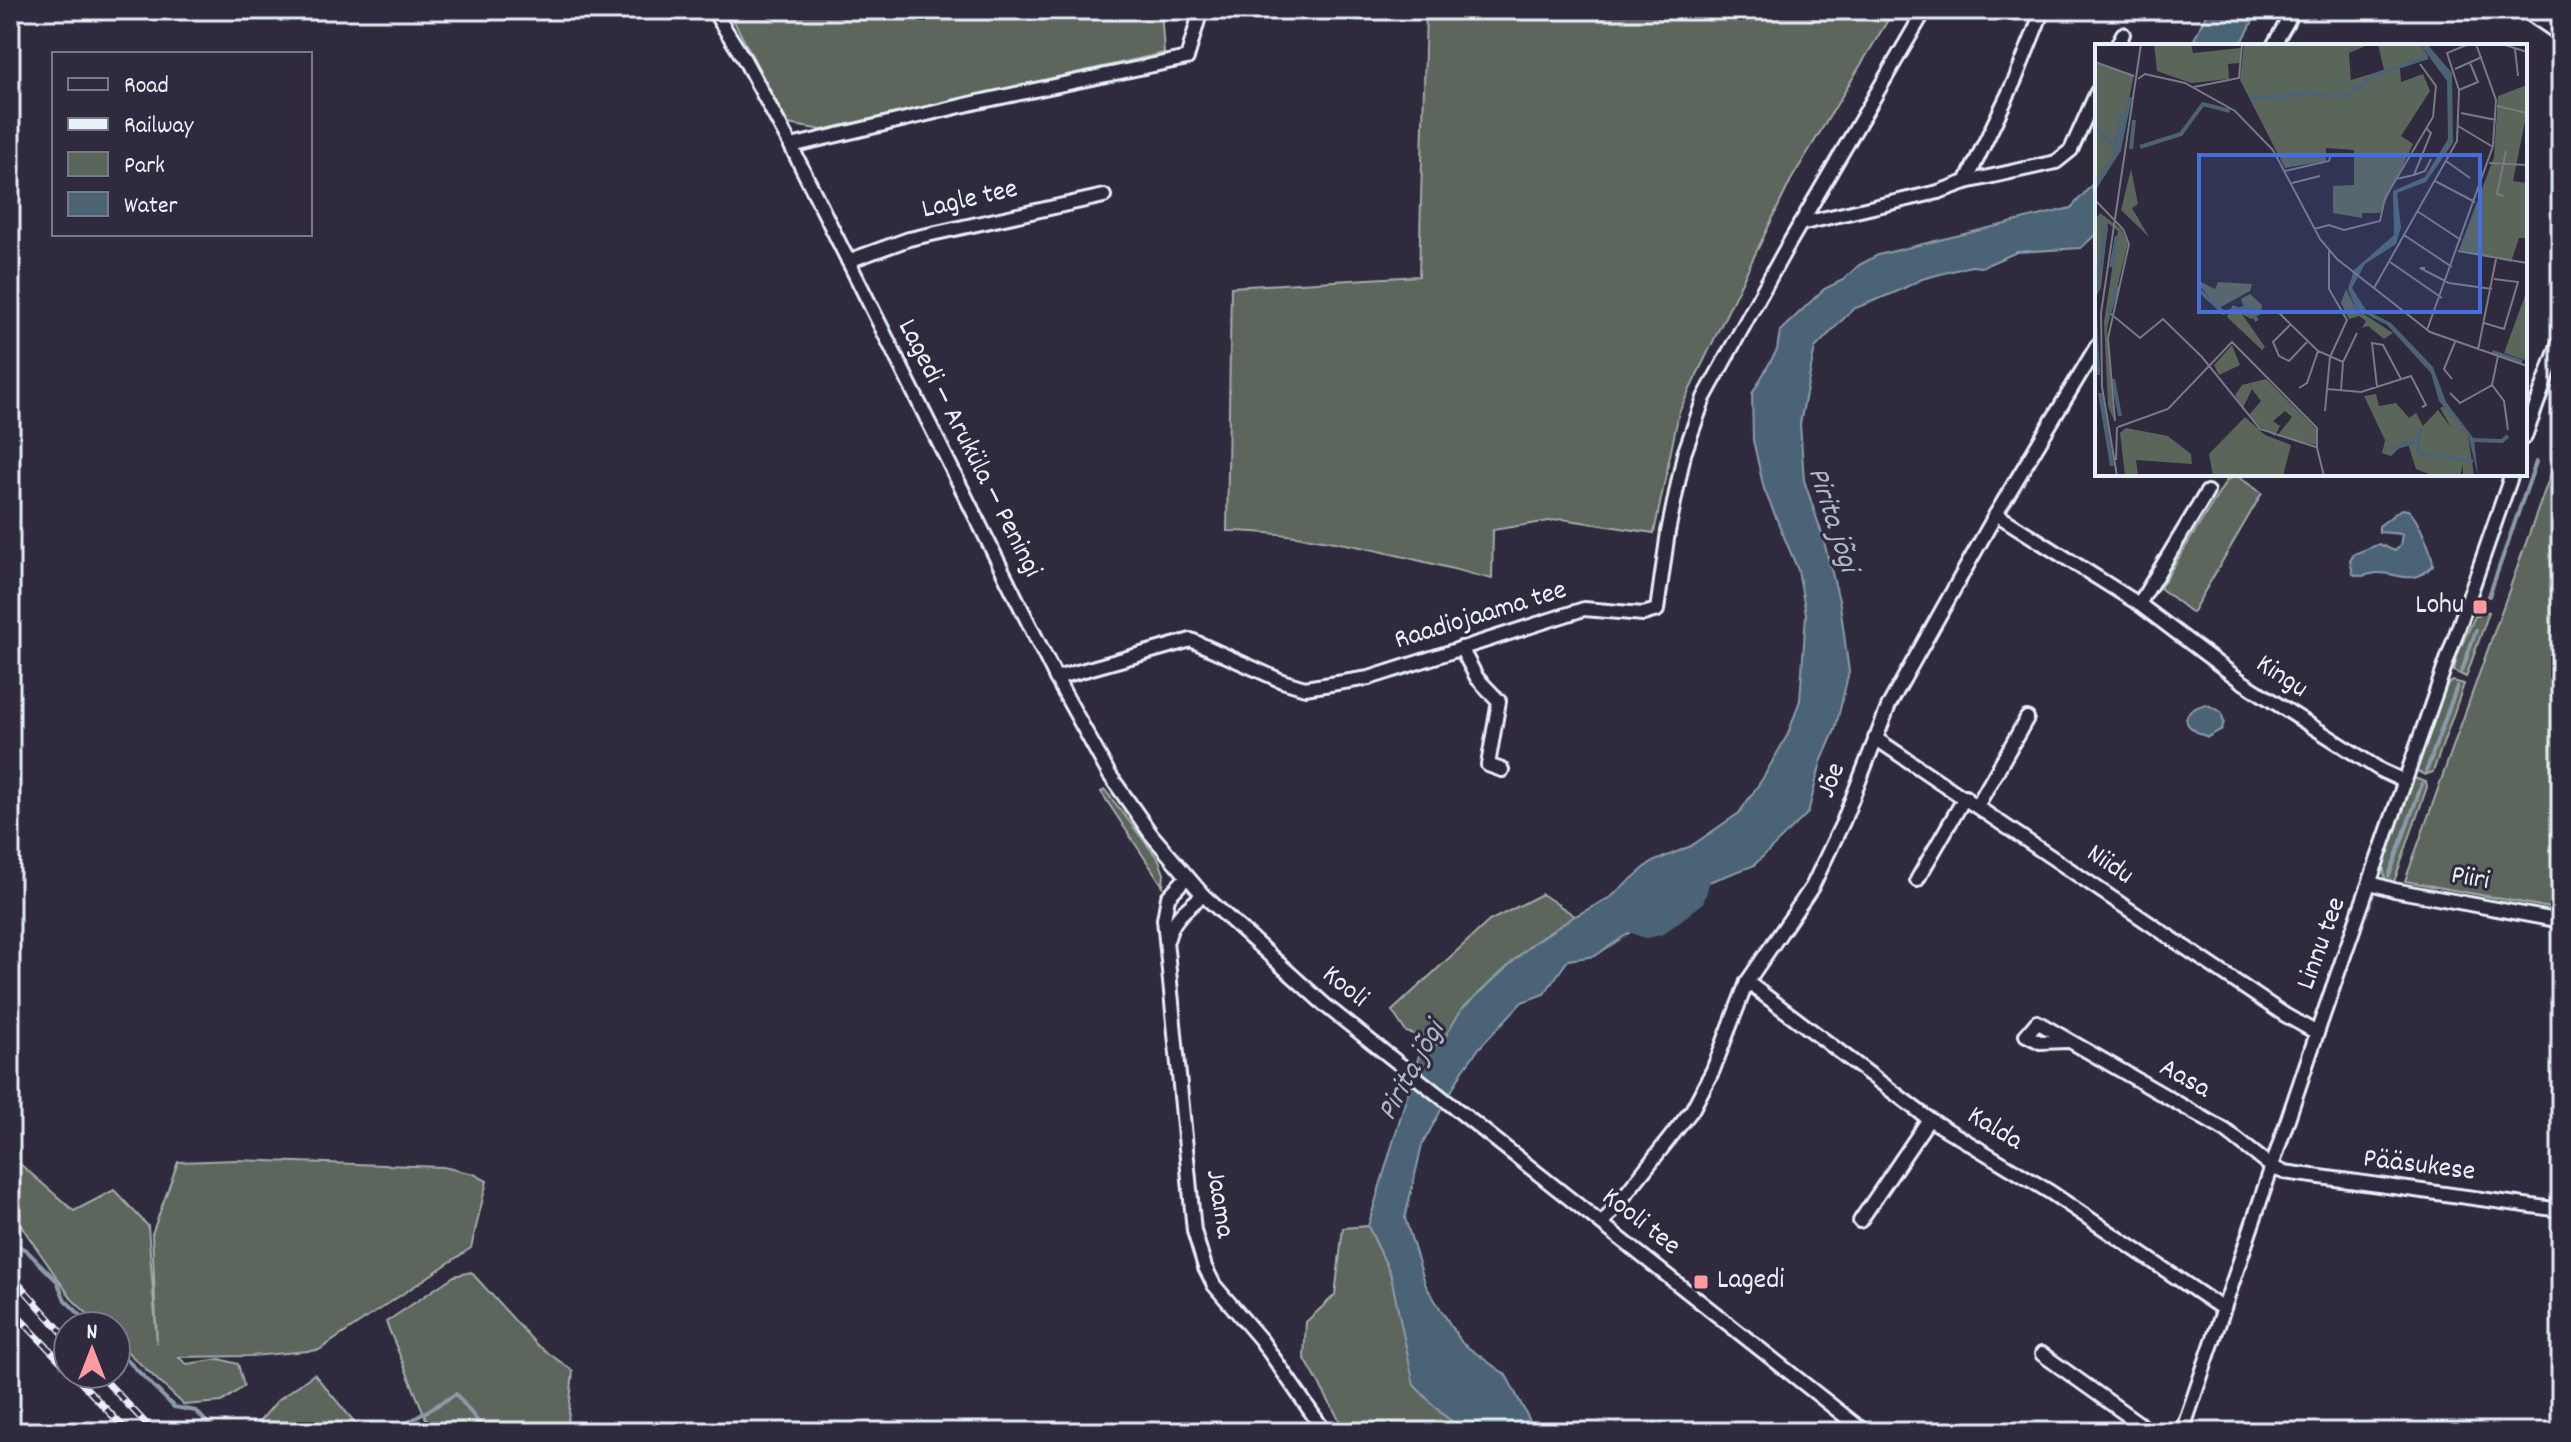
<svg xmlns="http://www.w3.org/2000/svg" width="2571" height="1442" font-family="Dekko,sans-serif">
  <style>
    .green { fill: #5b665b; stroke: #a2acaa; stroke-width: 2 }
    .water { fill: #4c6376; stroke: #8a9caa; stroke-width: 2 }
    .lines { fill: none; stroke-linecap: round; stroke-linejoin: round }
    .stream { stroke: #8a9caa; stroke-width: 4 }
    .river { stroke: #4c6376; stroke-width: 24 }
    .minor-casing { stroke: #e8f1f8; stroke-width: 18 }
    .minor { stroke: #2f2a3d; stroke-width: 12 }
    .rail-casing { stroke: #e8f1f8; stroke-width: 7 }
    .rail { stroke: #2f2a3d; stroke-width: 4; stroke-dasharray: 12; stroke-linecap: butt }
    .poi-dot { fill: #ff9aa2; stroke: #2f2a3d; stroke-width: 3 }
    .labels { text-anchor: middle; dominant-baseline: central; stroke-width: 6; stroke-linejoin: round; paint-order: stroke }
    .street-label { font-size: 28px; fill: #e8f1f8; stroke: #2f2a3d }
    .poi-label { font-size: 28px; fill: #e8f1f8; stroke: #2f2a3d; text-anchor: end }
    .water-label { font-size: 30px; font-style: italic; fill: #aab8c4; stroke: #2f2a3d }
    .inset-river { fill: none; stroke: #4c6376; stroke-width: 4 }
    .inset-road { fill: none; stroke: #797a88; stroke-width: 2 }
    .view { fill: #466fde; fill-opacity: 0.15; stroke: #466fde; stroke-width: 4 }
    .inset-edge { fill: none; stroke: #e8f1f8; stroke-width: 4 }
  </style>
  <rect width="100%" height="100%" fill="#2f2a3d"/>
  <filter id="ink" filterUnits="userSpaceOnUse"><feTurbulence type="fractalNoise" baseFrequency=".0125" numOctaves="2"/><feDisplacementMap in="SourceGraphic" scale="16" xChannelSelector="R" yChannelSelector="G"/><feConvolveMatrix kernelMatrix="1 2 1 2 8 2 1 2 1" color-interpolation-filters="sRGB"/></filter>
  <g filter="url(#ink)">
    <!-- green -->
    <g class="green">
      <polygon points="728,10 1161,10 1164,53 822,130 788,124"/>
      <path d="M1426,10H1894L1791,180L1679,412L1654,533L1562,519L1493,530L1492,579C1405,557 1318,532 1227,531L1231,287L1419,276Z"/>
      <polygon points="2561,445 2561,910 2405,881"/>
      <polygon points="2237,476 2262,493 2192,613 2160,588 2227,480"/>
      <polygon points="2481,610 2489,612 2466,677 2454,671 2457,655 2475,616 2479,616"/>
      <polygon points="2453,681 2464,684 2433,772 2425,775 2416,771 2446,685"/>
      <polygon points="2414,778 2426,782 2427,787 2393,885 2385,879 2383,865"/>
      <polygon points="1105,790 1159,860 1164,874 1163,886 1101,792"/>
      <polygon points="1542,894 1575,916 1532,944 1461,1010 1442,1042 1406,1032 1392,1011 1489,921"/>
      <polygon points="236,1160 443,1167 474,1174 487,1181 471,1248 319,1350 252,1356 178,1357 187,1364 220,1359 238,1364 244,1386 222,1402 184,1405 116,1341 116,1326 100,1326 72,1299 10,1210 10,1164 20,1164 74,1211 114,1190 148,1226 157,1343 152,1234 178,1162"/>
      <polygon points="1368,1226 1390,1272 1408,1349 1441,1413 1466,1432 1346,1432 1304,1357 1306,1322 1335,1295 1343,1228"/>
      <polygon points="471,1272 536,1344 573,1371 567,1432 387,1432 427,1421 386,1322 454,1276"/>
      <polygon points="314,1374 363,1432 255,1432 253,1429 278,1400"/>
    </g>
    <!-- water -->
    <g class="water">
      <polygon points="2208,10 2259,10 2240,46 2191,46"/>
      <polygon points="2097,179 2097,233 2081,248 2017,252 1982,267 1971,266 1922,279 1896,292 1853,309 1815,348 1800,424 1804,480 1822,534 1840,604 1849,672 1835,730 1821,762 1808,813 1753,866 1695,887 1673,898 1632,931 1595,956 1568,960 1544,994 1522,1002 1480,1047 1463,1070 1422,1145 1405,1218 1426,1286 1462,1343 1506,1375 1530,1421 1543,1432 1466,1432 1441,1413 1414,1385 1390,1272 1368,1226 1420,1052 1442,1042 1461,1010 1532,944 1575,916 1611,897 1650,863 1691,846 1739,813 1763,778 1788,734 1800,700 1806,614 1798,570 1764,489 1753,440 1752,394 1777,350 1780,331 1824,289 1843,280 1859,265 1878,255 2071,208"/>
      <path d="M2401,509L2408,510C2417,517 2433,553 2433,565C2413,587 2400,573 2378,573C2367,573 2363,579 2353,574L2350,561L2354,554L2379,544L2395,551L2400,546L2402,534L2379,532V526Z"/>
      <path d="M2206,704L2221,712L2224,722L2222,729L2208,737C2183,728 2176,713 2206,704Z"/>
    </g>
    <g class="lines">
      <!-- stream -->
      <g class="stream">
        <polyline points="2489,596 2536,462"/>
        <polyline points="2462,671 2476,630"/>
        <polyline points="2426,772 2457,686"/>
        <polyline points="2389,876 2422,784"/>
        <polyline points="10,1242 26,1250 57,1281 65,1300 92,1326"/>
        <polyline points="116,1349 174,1407 196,1411 216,1432"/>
        <polyline points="365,1432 409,1422 456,1394 486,1432"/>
      </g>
      <!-- river -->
      <polyline class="river" points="1614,913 1646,926 1658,923 1693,896 1704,859"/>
      <defs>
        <g id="minor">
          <polyline points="713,10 744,59 791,146 1056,678 1109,774 1151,834 1203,895 1326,1006 1865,1432"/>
          <polyline points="2524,10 2561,35"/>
          <polyline points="2117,46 2123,34"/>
          <polyline points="2273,46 2294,10"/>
          <polyline points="791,146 978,102 1187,58 1201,10"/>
          <polyline points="1966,182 2056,162 2071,150 2097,92"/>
          <polyline points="1800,224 1938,192 1966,182 2015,80 2043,10"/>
          <polyline points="848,261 909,239 1104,196"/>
          <polyline points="2525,437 2561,337"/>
          <polyline points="1996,514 2139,604 2241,681 2382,771 2404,781"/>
          <polyline points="2139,604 2207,492"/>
          <polyline points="1461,648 1477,678 1499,701 1488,765 1502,770"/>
          <polyline points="1056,678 1191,640 1282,681 1305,688 1369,678 1584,609 1643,614 1657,610 1668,532 1684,454 1704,398 1784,252 1925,10"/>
          <polyline points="1875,738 2285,1015 2317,1033"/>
          <polyline points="1977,806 2027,718"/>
          <polyline points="1187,877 1168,897 1164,919 1194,1231 1205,1267 1214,1285 1261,1340 1325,1432"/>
          <polyline points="1917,880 1965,797"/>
          <polyline points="2371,883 2394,890 2561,921"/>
          <path d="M1168,938C1173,917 1188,908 1203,895"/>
          <polyline points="1747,982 1929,1119 2050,1192 2223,1309"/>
          <polyline points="2068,1041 2040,1042 2026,1035 2037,1022 2226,1131 2273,1168 2284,1172 2561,1210"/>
          <polyline points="1860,1221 1929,1119"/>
          <polyline points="1602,1224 1692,1110 1713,1070 1747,982 1812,887 1843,822 1889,705 1996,514 2097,346"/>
          <polyline points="2042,1354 2151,1432"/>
          <polyline points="2182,1432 2317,1033 2512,474"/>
        </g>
      </defs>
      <!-- minor casing -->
      <use href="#minor" class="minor-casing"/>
      <!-- minor -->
      <use href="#minor" class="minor"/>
      <defs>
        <g id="rail">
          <polyline points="10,1274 68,1339"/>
          <polyline points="10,1308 68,1369"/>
          <polyline points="73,1374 128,1432"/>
          <polyline points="99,1374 154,1432"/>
        </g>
      </defs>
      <!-- rail casing -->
      <use href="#rail" class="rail-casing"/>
      <!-- rail -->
      <use href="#rail" class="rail"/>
    </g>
  </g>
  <!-- markers -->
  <g class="poi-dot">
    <rect x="2472" y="599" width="16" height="16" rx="4"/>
    <rect x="1693" y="1274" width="16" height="16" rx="4"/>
  </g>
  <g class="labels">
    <!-- street labels -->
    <g class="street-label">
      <text transform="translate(970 201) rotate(-13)">Lagle tee</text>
      <text transform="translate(968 449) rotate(63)">Lagedi — Aruküla — Peningi</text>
      <text transform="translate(1481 617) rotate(-17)">Raadiojaama tee</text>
      <text transform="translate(2281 678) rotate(33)">Kingu</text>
      <text transform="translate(1833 781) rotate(-69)">Jõe</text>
      <text transform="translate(2109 866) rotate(34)">Niidu</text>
      <text transform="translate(2470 880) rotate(10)">Piiri</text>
      <text transform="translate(2323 944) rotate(-70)">Linnu tee</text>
      <text transform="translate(1344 988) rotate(39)">Kooli</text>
      <text transform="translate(2184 1080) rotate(29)">Aasa</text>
      <text transform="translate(1994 1130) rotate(31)">Kalda</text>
      <text transform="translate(2419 1167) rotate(7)">Pääsukese</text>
      <text transform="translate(1218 1204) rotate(81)">Jaama</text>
      <text transform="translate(1640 1223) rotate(38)">Kooli tee</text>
    </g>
    <!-- poi labels -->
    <g class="poi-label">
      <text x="2464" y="607">Lohu</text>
      <text x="1717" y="1282" text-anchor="start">Lagedi</text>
    </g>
    <!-- water labels -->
    <g class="water-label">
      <text transform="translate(1831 520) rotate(72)">Pirita jõgi</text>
      <text transform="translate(1413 1072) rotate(-61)">Pirita jõgi</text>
    </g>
  </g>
  <!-- overview -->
  <g transform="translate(2095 44)">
    <rect width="432" height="432" fill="#2f2a3d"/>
    <path d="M59,0H96L98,9L146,4L145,19L133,20L134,35L96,39L62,27ZM149,0H275L254,9L256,36L289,26L283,0H325L333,12L305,24L306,38L328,30L335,47L306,92L318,100L285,169H267V174L238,169V142L259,141V106L231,104V117L190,124L145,36ZM0,19L39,31L24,103L2,144ZM432,41V68L418,137L432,139V194H424L416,218L364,206L399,113L403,52ZM36,125L43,160L37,164L54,193L26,166ZM5,169L26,185L33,199L12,285L19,376L13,362L9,278L23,187L13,179L6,244L0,254V176ZM106,238L120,245L123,238L157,240L155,247L124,264L102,239ZM251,245L261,265L298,289L289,295L273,282L267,284L271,277L264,272L254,275L246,259ZM432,246V311L429,316L409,309ZM155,250L167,261L166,270L156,275L147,270L170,303L167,306L132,273L138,261L150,266L146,255ZM137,301L145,321L124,331L119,321ZM171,335L221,385V401L182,392L197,373L190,367L178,377L185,382L180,392L165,383L154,371L166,357L157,345L148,364L140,351L147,341ZM281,350L284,362L301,359L314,374L321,369L328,382L343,366L357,385L345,364L350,362L373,391L379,432H368V421L365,432H339L321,425L312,397L296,412L287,409L290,396L269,352ZM150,373L170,391L196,401L188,432H118L114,410ZM31,384L73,392L96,410L97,420L41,416L43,432H30L25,389Z" fill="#5b665b"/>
    <path d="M325,0H332L357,29L358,99L331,138L302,149L306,184L301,200L270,220L257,244L271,266L296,279L338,323L351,358L379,395L383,432L373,391L344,357L336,329L292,281L261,265L253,245L259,226L299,191L298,147L330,133L353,95L352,37Z" fill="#4c6376"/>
    <path class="inset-river" d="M155,55L213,49L248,53L282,30L333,13M0,84L24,106L1,142M20,102L27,68M45,103L86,90L108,60L135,67M36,105L39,76M24,106L35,53M0,179L2,175L11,185L0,252M16,223L22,192M104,246L129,269M0,269L3,331M127,269L154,263L162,277M14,270L23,242M397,308L427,318M18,335L25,372M5,349L17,422M324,384L323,409L378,417M377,396L407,397L413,392M295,405L319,398"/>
    <path class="inset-road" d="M407,0L432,8M420,5L423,32M0,18L39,32M360,25L387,13M43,35L50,30L90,39L140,67L178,106L225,195L242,215L335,288L432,322M99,43L144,34L147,0M364,46L383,38L375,19M402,62L432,69M366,69L401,76M363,82L398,103M351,117L375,134M394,119L432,121M190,127L234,117L236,110M319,131L330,127L336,115M301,135L319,131L336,89L331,84M340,137L380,158M197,139L225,132M408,152L402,150L411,107M0,156L28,185L34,200L13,294L20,377M322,167L366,196M219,185L234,181L249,186L285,177L290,154L338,73L341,42L325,20M309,191L357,223M363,207L432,219M295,218L347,254M330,224H325L354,239L397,245M279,244L362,97L364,46L352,9L374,0M182,267L223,307L248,318M16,270L45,294L68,275L107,313L165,385L221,403M389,279L409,285L423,238L399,235M195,281L178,298L184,312L194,317L212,298M332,286L398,102L401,56L381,0M383,306L401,215M357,335L349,325L360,298M397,341L409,357L413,386M282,343L277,299L288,301L306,335M204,344L212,339L223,307M232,345L266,348L316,332L331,361L327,363M246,346L248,318L262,289M355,349L365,359L397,341L403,312M230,367L235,313L252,276L234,245V207M23,383L73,365L137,298L222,384V404M222,404L229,432M21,416L22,383M22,432L7,343L6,269L46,0"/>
    <path class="view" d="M104,111H385V268H104Z"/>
    <rect width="432" height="432" class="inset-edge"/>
  </g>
  <!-- margin -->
  <rect width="2571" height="1442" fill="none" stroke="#2f2a3d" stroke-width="40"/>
  <rect x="20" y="20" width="2531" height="1402" fill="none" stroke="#e8f1f8" stroke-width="3" filter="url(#ink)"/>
  <!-- legend -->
  <rect x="52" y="52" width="260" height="184" fill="#2f2a3d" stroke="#797a88" stroke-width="2"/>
  <rect x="68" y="78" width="40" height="12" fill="#2f2a3d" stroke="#797a88" stroke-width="2"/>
  <text x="124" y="92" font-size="24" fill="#e8f1f8">Road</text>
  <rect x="68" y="118" width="40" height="12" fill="#e8f1f8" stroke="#797a88" stroke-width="2"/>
  <text x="124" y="132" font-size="24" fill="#e8f1f8">Railway</text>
  <rect x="68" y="152" width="40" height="24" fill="#5b665b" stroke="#797a88" stroke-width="2"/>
  <text x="124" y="172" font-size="24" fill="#e8f1f8">Park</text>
  <rect x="68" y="192" width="40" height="24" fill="#4c6376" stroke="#797a88" stroke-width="2"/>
  <text x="124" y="212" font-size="24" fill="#e8f1f8">Water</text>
  <!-- north arrow -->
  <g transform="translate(92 1350)"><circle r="38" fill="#2f2a3d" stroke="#797a88" stroke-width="2"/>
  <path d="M0-6L14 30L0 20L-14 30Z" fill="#ff9aa2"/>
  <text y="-12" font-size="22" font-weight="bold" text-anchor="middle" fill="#e8f1f8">N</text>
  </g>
</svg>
